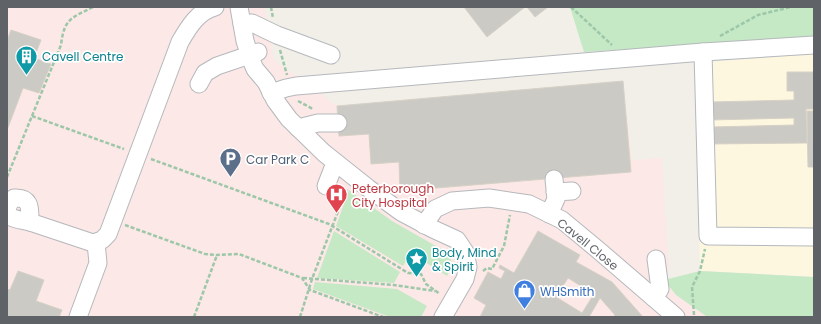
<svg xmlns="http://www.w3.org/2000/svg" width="821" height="324" font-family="Poppins,sans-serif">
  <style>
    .commercial { fill: #fef7e0 }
    .medical { fill: #fce8e6 }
    .green { fill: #c5e8c5 }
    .building { fill: #cccac5; stroke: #d6d1c6; fill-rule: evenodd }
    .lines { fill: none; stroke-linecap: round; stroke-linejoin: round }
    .minor-casing { stroke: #b5b8bc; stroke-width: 19 }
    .path { stroke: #9cc7a9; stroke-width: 2.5; stroke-dasharray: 4 2; stroke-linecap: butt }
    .minor { stroke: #fff; stroke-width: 17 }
    .labels { text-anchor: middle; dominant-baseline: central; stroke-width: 3.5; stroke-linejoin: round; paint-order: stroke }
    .culture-label { font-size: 12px; fill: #0d838f; stroke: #fff; text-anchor: start }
    .service-label { font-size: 12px; fill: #4e5e75; stroke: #fff; text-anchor: start }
    .health-label { font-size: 12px; fill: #be3a42; stroke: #fff; text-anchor: start }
    .street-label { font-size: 12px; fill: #5f6368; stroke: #fff }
    .shop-label { font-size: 12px; fill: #366cbe; stroke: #fff; text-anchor: start }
  </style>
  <rect width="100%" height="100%" fill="#f1efe8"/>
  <!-- commercial -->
  <polygon class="commercial" points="814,54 814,277 700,271 696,63"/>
  <!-- medical -->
  <polygon class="medical" points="7,7 264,7 274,60 337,106 623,81 632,160 662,158 669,269 665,280 700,271 814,277 814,317 7,317"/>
  <!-- green -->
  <g class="green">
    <polygon points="570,7 814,7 814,37 584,52"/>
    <path d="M349,190L392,221L450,254C452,262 450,269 447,276L411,253L403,266L336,226Z"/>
    <polygon points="334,231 400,272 394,283 317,278"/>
    <polygon points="700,271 814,277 814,317 706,316 676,295 664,280"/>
    <polygon points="315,282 397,289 427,306 421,317 390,317 313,289"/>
  </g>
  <!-- building -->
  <g class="building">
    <polygon points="464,7 525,7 487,37"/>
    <polygon points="527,7 548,7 535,17"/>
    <polygon points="11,30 41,40 34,58 51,64 39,93 23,88 7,130 7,41"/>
    <polygon points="787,72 814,72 814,109 806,109 807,143 710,144 710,127 794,125 794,118 710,120 710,102 794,100 794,91 787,91"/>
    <polygon points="623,81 631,172 400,191 399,162 371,164 369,134 339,136 337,106"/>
    <polygon points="807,111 814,111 814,167 808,167"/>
    <path d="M538,231L580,255L576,262L612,282L643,317H613L615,315L600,298L589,317H480L486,305L474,298L488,272L501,279L505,271L499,268L500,265L514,273ZM568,278L594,294L582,313L556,297Z"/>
    <polygon points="18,271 44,280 36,301 62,310 59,317 7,317 7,289 10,290"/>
  </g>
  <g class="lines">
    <defs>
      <g id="minor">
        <polyline points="239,7 245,41 252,62 255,69 266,82 275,100 289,119 324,153 368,188 401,212 433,229 457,240 465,252 468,267 465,279 443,317"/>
        <polyline points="242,24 252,23 277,35 331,55"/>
        <polyline points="703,52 708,236 814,237"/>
        <polyline points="199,84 205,73 217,66 258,52"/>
        <polyline points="271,93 286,88 296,86 703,52 814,45"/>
        <polyline points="298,128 318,123 338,123"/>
        <polyline points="326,186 335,163"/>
        <polyline points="555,192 572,191"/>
        <path d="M14,198C31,197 30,208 30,222C22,219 7,221 7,209C8,204 10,201 14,198Z"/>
        <polyline points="549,214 556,199 554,179"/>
        <path d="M30,222L93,243L102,240L108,234L180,42C188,28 198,11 215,7"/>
        <polyline points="424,225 435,209 452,201 489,198 529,204 562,220 597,249 676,317"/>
        <polyline points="654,298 660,289 656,259"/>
        <polyline points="78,317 98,263 96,243"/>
      </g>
    </defs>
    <!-- minor casing -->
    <use href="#minor" class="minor-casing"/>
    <!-- path -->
    <g class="path">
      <polyline points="271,7 273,18"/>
      <polyline points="571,7 612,45"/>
      <polyline points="720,36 758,15 791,7"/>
      <polyline points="280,50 287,75"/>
      <polyline points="298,101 313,109"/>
      <polyline points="32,116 124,149"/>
      <polyline points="151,159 329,224 408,273 421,274 426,284 440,294"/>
      <path d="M7,177L61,45C64,19 71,18 93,7"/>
      <polyline points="125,225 205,254 217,255 239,254 302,278 310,290 383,317"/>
      <polyline points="483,271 487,268 492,269 504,246 510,215"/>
      <polyline points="303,278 394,285 435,291"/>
      <polyline points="694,315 692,287 700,271 705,249"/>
      <polyline points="194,317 217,255"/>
      <polyline points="300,317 312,279 347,188"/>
    </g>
    <!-- minor -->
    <use href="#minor" class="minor"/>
  </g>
  <!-- icons -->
  <defs>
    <symbol id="building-pin" viewBox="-11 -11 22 30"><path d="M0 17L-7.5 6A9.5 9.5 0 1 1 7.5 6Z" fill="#0f9aa8" stroke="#fff"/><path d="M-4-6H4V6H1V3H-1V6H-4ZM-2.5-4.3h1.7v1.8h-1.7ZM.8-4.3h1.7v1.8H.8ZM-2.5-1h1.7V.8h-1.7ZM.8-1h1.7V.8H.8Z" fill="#fff"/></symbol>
    <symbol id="parking-pin" viewBox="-11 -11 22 30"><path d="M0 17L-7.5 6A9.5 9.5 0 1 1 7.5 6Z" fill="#5c6f8a" stroke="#fff"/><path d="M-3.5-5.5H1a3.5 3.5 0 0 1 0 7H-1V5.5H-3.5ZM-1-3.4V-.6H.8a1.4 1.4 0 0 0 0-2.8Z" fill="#fff"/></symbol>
    <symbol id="hospital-pin" viewBox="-11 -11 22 30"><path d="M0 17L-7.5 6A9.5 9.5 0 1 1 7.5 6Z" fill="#e0444e" stroke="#fff"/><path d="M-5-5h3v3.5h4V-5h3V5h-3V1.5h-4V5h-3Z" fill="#fff"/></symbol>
    <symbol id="sight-pin" viewBox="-11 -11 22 30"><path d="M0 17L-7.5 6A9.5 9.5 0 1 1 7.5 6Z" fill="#0f9aa8" stroke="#fff"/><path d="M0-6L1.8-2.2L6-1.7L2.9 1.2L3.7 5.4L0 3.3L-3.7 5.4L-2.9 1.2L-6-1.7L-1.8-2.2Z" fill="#fff"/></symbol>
    <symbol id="shop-pin" viewBox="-11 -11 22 30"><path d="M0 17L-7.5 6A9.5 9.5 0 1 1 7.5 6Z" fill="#3f7fe0" stroke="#fff"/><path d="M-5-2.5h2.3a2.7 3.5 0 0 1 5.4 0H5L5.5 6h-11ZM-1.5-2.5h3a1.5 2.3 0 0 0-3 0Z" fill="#fff"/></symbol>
  </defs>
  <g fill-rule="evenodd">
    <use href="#building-pin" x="14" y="44" width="25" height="34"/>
    <use href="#parking-pin" x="218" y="146" width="25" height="34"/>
    <use href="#hospital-pin" x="324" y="182" width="25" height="34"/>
    <use href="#sight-pin" x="404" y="246" width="25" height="34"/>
    <use href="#shop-pin" x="512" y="278" width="25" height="34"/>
  </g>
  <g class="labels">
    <!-- culture labels -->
    <g class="culture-label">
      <text x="42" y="56">Cavell Centre</text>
      <text x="432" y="252">Body, Mind<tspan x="432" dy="14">&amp; Spirit</tspan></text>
    </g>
    <!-- service labels -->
    <g class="service-label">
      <text x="246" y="159">Car Park C</text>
    </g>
    <!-- health labels -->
    <g class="health-label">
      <text x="352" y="188">Peterborough<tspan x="352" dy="14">City Hospital</tspan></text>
    </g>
    <!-- street labels -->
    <g class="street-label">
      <text transform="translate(588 244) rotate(39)">Cavell Close</text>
    </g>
    <!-- shop labels -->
    <g class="shop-label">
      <text x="540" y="291">WHSmith</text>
    </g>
  </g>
  <!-- border -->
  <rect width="821" height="324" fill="none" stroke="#5f6368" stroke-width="16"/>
</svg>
